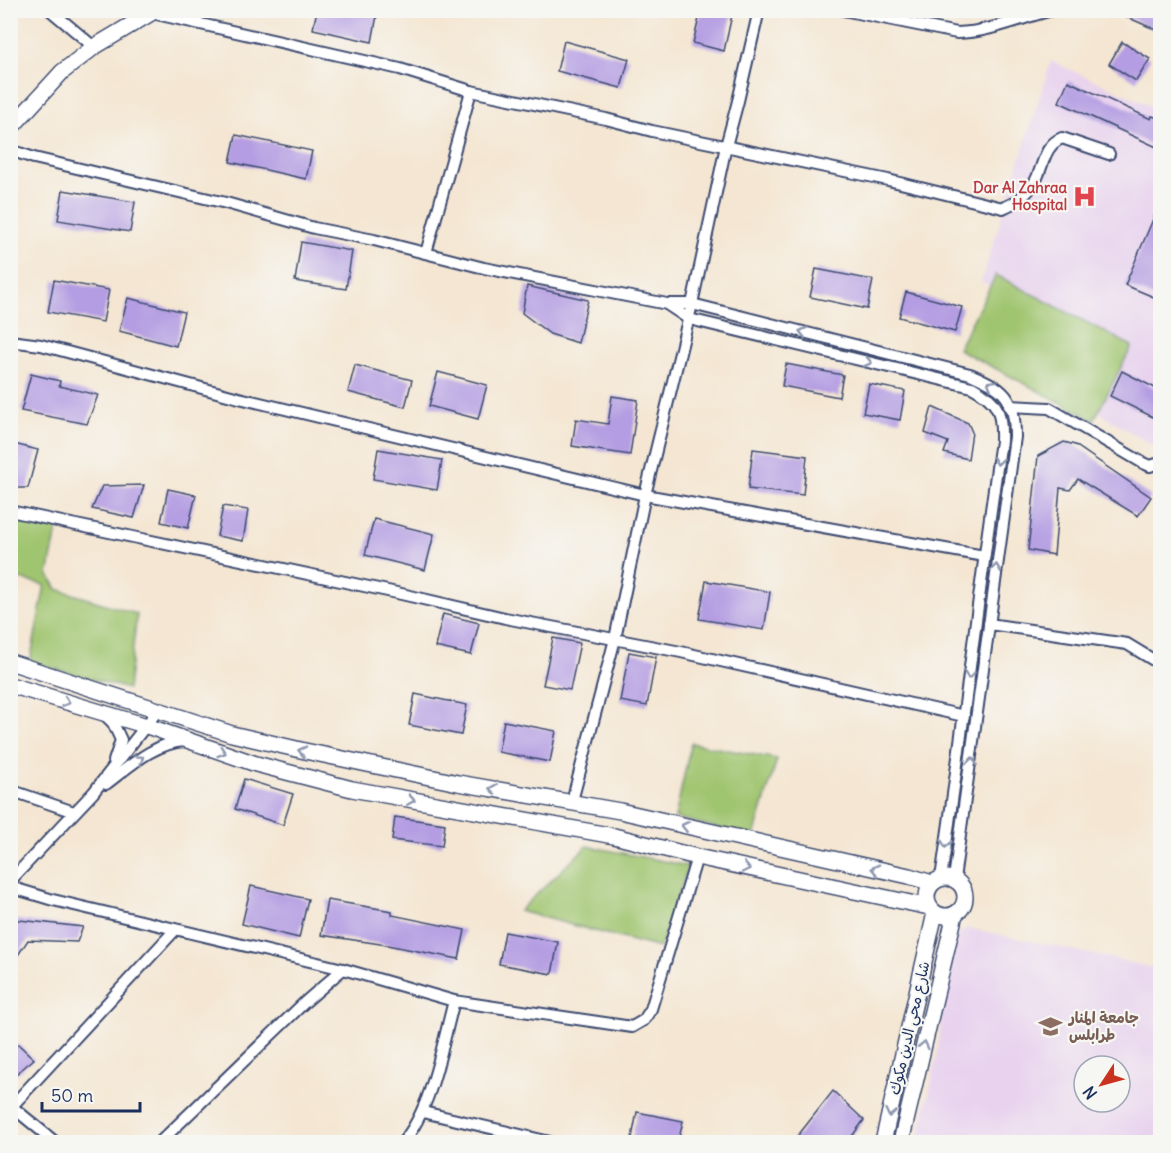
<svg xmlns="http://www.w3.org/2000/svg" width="1171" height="1153" font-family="Delius,'Playpen Sans Arabic',sans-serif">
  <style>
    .built { fill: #e8d2ee; fill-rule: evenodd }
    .green { fill: #a0c56f; stroke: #5e7a66; stroke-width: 1.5 }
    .building { fill: #b49de2 }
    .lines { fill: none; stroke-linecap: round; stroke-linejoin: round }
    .street-casing { stroke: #3c4a6f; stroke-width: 14 }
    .secondary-casing { stroke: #3c4a6f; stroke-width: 18 }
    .street { stroke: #fff; stroke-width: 10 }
    .secondary { stroke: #fff; stroke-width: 15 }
    .oneway { stroke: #8d97ae }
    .labels { text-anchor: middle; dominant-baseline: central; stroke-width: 4.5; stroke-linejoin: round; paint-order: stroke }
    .health-label { font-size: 15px; font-weight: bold; fill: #be3a42; stroke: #f6f6f2; text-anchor: end }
    .education-label { font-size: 15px; font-weight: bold; fill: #785e54; stroke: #f6f6f2; text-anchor: start }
    .street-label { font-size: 15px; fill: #1b2f5e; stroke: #f6f6f2 }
  </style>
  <rect width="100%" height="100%" fill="#f6f6f2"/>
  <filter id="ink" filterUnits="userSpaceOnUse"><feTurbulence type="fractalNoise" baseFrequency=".0167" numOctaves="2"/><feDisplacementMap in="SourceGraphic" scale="12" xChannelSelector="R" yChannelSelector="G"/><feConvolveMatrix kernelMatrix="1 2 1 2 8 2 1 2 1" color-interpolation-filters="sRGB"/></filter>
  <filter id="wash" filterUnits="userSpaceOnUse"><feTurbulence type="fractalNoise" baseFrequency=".008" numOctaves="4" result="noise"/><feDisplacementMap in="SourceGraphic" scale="24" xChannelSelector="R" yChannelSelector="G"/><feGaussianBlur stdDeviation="1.35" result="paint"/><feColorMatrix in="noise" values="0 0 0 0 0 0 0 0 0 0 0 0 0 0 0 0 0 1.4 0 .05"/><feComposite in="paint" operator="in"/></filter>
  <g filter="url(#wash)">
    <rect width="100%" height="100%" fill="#f4e6d2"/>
    <!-- built -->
    <g class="built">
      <polygon points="1051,61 1160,110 1160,450 1090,407 1118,348 981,282"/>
      <path d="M969,928L1160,969V1142H918L937,1055L947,972L956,936L962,931ZM1084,1066H1120V1102H1084Z"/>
    </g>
    <!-- green -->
    <g class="green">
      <polygon points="996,275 1132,346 1094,420 958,349"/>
      <polygon points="11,510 59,521 48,574 57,589 137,614 128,689 30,662 45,585 11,577"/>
      <polygon points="691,743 777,759 754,836 675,818"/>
      <polygon points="587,846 688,866 660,948 519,911"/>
    </g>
    <g id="blocks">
      <!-- building -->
      <g class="building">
        <polygon points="317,10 378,10 372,42 313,29"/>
        <polygon points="701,10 715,10 732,15 724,51 693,43"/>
        <polygon points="1111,10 1161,10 1161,32"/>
        <polygon points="564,41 629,59 621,88 557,71"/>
        <polygon points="1122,42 1150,59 1136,81 1109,64"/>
        <polygon points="1068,81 1151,119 1152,116 1161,119 1161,149 1059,102"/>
        <polygon points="236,135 312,151 306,179 230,162"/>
        <polygon points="63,190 135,202 130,232 58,220"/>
        <polygon points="1160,203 1161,203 1161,300 1125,285"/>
        <polygon points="301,242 352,251 346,289 295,281"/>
        <polygon points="816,269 873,280 867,309 810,297"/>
        <polygon points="54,280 109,290 103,322 48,312"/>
        <polygon points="527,286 588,300 578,343 550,334 522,313"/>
        <polygon points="906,292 962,307 955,332 899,317"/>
        <polygon points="128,298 184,312 176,346 119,331"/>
        <polygon points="786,364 843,375 839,397 782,386"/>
        <polygon points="355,365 412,380 405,407 348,392"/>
        <polygon points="1122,371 1161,391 1161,421 1110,396"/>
        <polygon points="438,372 487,385 478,419 429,406"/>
        <polygon points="31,374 60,381 59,386 98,395 87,424 21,411"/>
        <polygon points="869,384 905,391 900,420 863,413"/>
        <polygon points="612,396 638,400 630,455 572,446 576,419 608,424"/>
        <polygon points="932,407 968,423 972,432 968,459 944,453 948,442 925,433"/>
        <polygon points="1064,442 1075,445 1151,497 1138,516 1078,479 1070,490 1060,488 1054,555 1028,550 1038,456"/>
        <polygon points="14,444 38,450 28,488 10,488 10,462"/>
        <polygon points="378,449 442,460 437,490 373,479"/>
        <polygon points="753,449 807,456 803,495 748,489"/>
        <polygon points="144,485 134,518 92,509 102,486"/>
        <polygon points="168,489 196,495 188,528 161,522"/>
        <polygon points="223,506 248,510 243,541 217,536"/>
        <polygon points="374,519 434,534 425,570 365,555"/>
        <polygon points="706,581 770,592 764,630 699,619"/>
        <polygon points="443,614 479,623 471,655 435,647"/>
        <polygon points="553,638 580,643 570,690 543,685"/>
        <polygon points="629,652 656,657 647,706 620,701"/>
        <polygon points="415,694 467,705 461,735 409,725"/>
        <polygon points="504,721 556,731 550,762 498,752"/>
        <polygon points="244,779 293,794 283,825 235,809"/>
        <polygon points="395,817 445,824 442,846 392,840"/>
        <polygon points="251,886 308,899 299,938 242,924"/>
        <polygon points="327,900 392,911 392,915 465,930 459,959 387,945 321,935"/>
        <polygon points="10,919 83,927 77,942 28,940 10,967"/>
        <polygon points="505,932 558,942 552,974 499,964"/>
        <polygon points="18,1044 34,1059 10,1079 10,1053"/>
        <polygon points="833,1091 864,1120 847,1143 792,1143"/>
        <polygon points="637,1112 683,1121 678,1143 631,1143"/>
      </g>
    </g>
  </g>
  <g filter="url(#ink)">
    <use href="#blocks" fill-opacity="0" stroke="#3c4a6f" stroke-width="1.5"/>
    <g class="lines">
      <defs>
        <g id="street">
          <polyline points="50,10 94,47"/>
          <path d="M843,10L957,33C991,32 1020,18 1053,10"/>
          <path d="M152,13L400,69L471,91L606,119L652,131L888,180L1003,208C1015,203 1025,196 1033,185C1044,169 1042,146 1062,138L1109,154"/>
          <path d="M10,150L34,158L226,203L314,228L374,240L484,268L667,304H692L970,374C1005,389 1015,397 1015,437L954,879"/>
          <polyline points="426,253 471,91"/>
          <path d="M668,305L689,319L972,387C998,401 1002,411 1001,441C979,586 963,732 941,878"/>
          <polyline points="10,341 41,345 239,398 645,495 984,556"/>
          <polyline points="1009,406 1049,408 1143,463 1150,466 1160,463"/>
          <polyline points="10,511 397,593 505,618 681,652 964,716"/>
          <polyline points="989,624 1127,644 1160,664"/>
          <polyline points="104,714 113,723 121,740 114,761"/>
          <path d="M106,784C130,766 154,743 185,741"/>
          <polyline points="10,790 74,812"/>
          <polyline points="572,801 615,639 645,495 692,304 726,146 738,101 759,10"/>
          <polyline points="10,881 93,793 159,709"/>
          <polyline points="10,887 53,900 343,969 454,1001 632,1027 644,1020 651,1009 697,857"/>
          <polyline points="10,1105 55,1142"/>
          <polyline points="12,1106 175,930"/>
          <polyline points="423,1112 550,1142"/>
          <polyline points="160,1142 304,1003 343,969"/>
          <path d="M403,1142C432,1108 442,1045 454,1001"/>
        </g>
        <g id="secondary">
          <polyline points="10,129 62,72 94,47 156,10"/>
          <polyline points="10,662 232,734 305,751 458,783 620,811 909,876 932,883"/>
          <polyline points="10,685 147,726 256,764 352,789 614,836 697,857 929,907"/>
          <circle cx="946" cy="897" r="19"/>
          <polyline points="883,1142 935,913"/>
          <polyline points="901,1142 955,914"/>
        </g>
      </defs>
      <!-- street casing -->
      <use href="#street" class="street-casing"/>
      <!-- secondary casing -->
      <use href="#secondary" class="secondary-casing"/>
      <!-- street -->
      <use href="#street" class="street"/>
      <!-- secondary -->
      <use href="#secondary" class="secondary"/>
    </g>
    <!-- one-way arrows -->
    <defs><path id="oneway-chevron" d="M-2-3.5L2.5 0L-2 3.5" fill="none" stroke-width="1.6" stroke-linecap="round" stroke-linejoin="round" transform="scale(1.5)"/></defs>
    <g class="oneway">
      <use href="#oneway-chevron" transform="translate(803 332) rotate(-166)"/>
      <use href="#oneway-chevron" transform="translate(868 362) rotate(13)"/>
      <use href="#oneway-chevron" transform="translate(991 384) rotate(-149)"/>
      <use href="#oneway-chevron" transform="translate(998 461) rotate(99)"/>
      <use href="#oneway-chevron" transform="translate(996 568) rotate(-83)"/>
      <use href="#oneway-chevron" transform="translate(969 675) rotate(97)"/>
      <use href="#oneway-chevron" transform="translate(66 702) rotate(17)"/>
      <use href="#oneway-chevron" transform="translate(302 751) rotate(-167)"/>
      <use href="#oneway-chevron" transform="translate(222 752) rotate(18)"/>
      <use href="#oneway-chevron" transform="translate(140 759) rotate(-34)"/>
      <use href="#oneway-chevron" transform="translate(972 761) rotate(-82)"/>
      <use href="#oneway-chevron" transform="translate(493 789) rotate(-171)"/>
      <use href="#oneway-chevron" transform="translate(411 800) rotate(9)"/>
      <use href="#oneway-chevron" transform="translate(685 826) rotate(-167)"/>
      <use href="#oneway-chevron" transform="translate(946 844) rotate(99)"/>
      <use href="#oneway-chevron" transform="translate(746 868) rotate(12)"/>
      <use href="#oneway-chevron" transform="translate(875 869) rotate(-167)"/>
      <use href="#oneway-chevron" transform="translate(924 1045) rotate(-77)"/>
      <use href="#oneway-chevron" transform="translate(890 1113) rotate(102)"/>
    </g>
  </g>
  <!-- icons -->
  <defs>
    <symbol id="hospital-bare" viewBox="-9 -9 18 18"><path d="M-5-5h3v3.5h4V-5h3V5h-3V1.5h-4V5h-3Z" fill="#e0444e" stroke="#f6f6f2" stroke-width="2.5" paint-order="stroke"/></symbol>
    <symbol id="university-bare" viewBox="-9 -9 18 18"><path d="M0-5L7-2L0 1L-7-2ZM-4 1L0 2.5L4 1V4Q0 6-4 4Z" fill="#8d6e63" stroke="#f6f6f2" stroke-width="2.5" paint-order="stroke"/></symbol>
  </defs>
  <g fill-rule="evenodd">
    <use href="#hospital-bare" x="1068" y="180" width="33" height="33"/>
    <use href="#university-bare" x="1034" y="1010" width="33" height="33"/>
  </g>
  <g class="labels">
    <!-- health labels -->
    <g class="health-label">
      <text x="1067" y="187">Dar Al Zahraa<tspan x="1067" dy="17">Hospital</tspan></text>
    </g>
    <!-- education labels -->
    <g class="education-label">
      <text x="1069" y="1017">جامعة المنار<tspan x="1069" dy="17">طرابلس</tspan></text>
    </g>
    <!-- street labels -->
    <g class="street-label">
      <text transform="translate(909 1028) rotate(-77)">شارع محي الدين مكوك</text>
    </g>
  </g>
  <!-- margin -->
  <rect width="1171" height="1153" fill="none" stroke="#f6f6f2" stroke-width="36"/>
  <!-- north arrow -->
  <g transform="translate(1102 1084) rotate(234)"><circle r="28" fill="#f6f6f2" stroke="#9ea6b7" stroke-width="1.5"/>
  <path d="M0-4.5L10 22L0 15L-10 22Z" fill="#c8321e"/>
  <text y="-9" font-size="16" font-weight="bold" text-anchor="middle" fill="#1b2f5e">N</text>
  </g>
  <!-- scale -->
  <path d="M42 1102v9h98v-9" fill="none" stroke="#1b2f5e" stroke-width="3"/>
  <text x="51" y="1102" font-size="18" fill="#1b2f5e" stroke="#f6f6f2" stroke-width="4.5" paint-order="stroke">50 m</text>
</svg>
